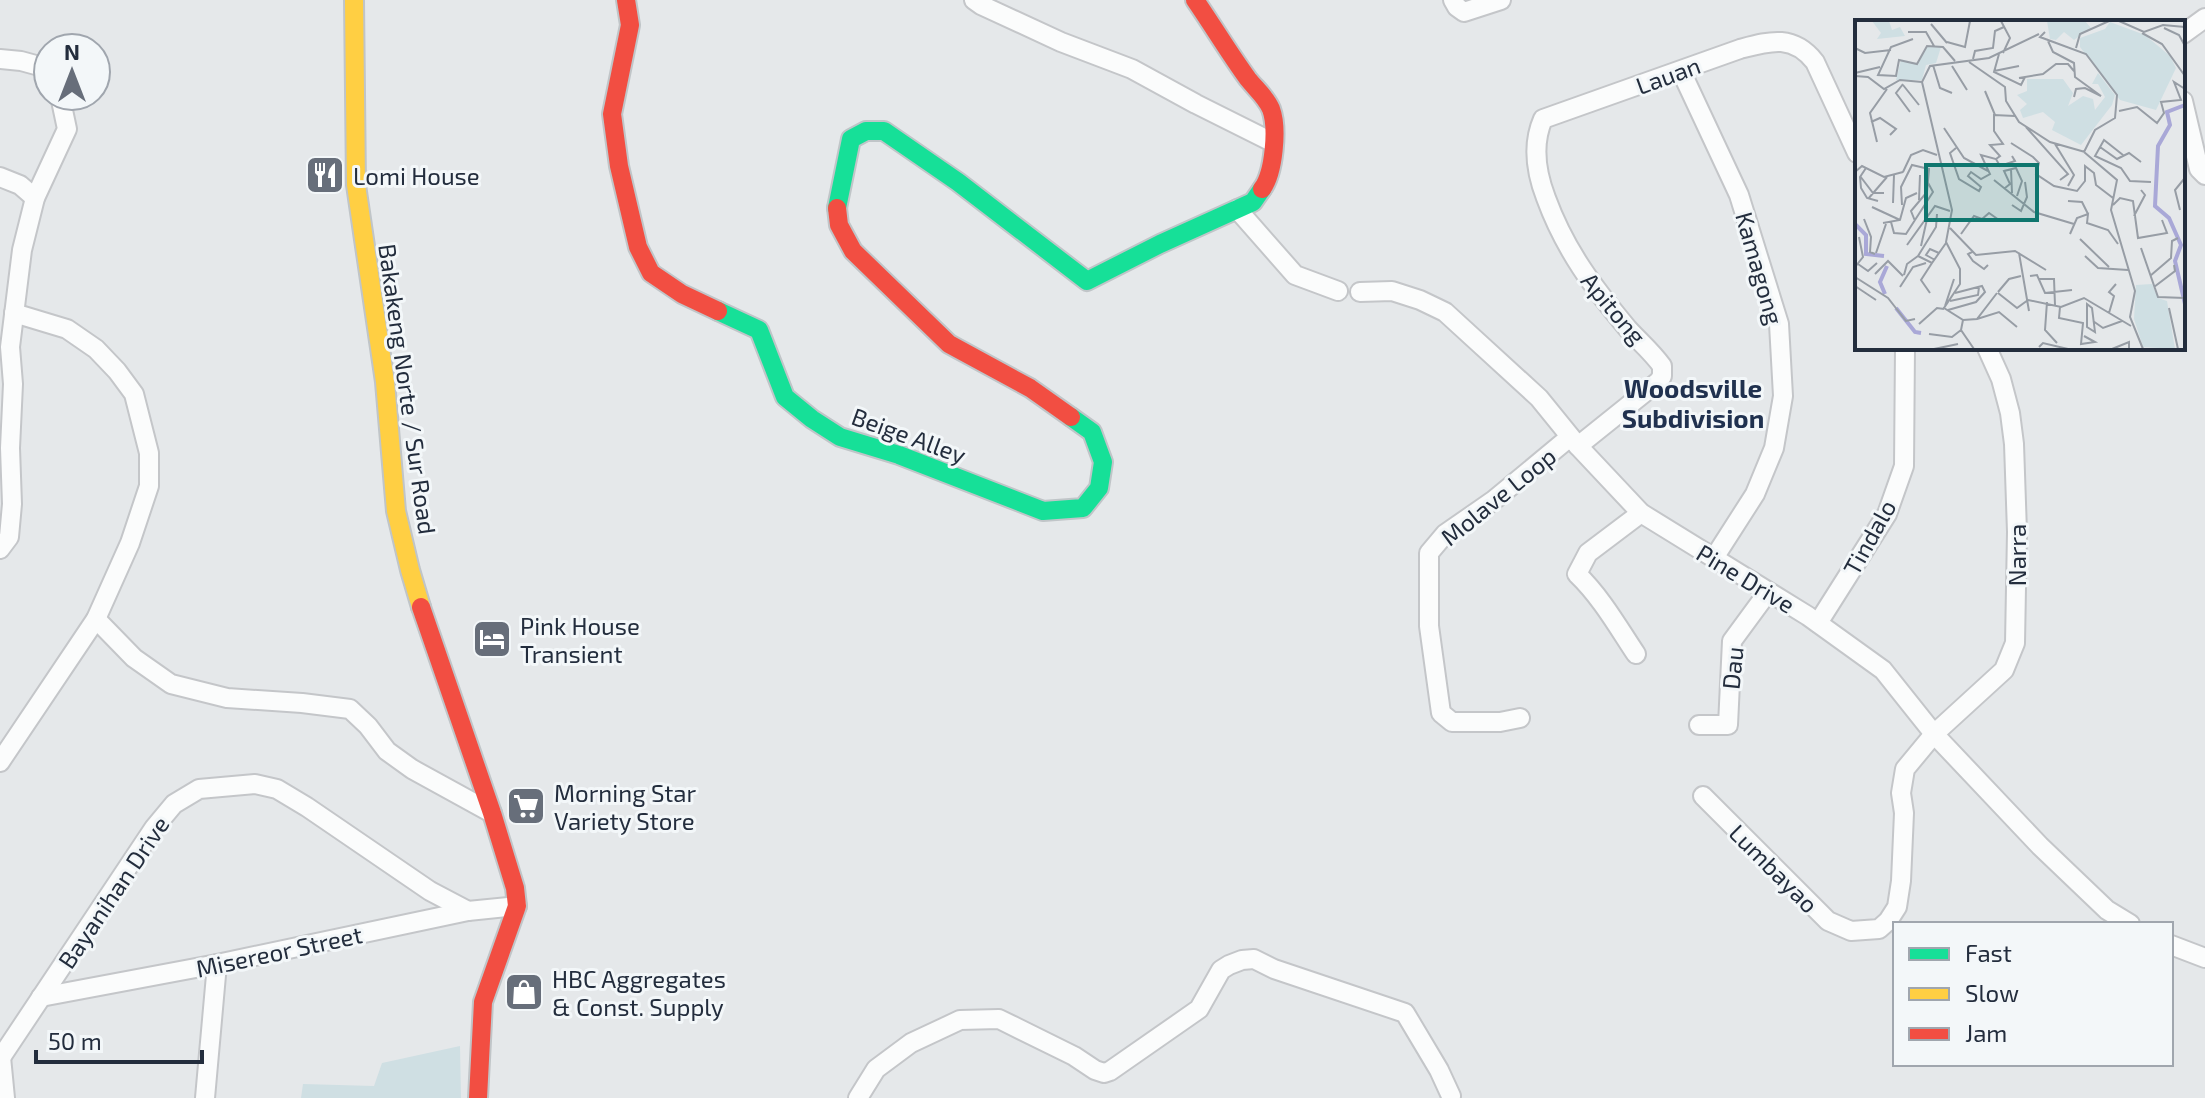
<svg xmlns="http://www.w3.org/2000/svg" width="2205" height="1098" font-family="'Exo 2',sans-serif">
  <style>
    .green { fill: #cfdfe3 }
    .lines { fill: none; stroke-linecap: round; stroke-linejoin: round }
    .street-casing { stroke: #c4c6c9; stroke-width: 22 }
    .fast-casing { stroke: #c0c5c8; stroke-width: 22 }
    .slow-casing { stroke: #c0c5c8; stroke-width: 22 }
    .jam-casing { stroke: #c0c5c8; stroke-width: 22 }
    .street { stroke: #fbfcfc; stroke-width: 18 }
    .fast { stroke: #16e098; stroke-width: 18 }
    .slow { stroke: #ffcf43; stroke-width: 18 }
    .jam { stroke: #f24e42; stroke-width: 18 }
    .labels { text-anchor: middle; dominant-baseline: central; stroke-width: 6; stroke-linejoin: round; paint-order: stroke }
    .street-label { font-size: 24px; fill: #232d3d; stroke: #f3f7f9 }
    .poi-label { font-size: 24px; fill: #232d3d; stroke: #f3f7f9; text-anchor: start }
    .neighbourhood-label { font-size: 26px; font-weight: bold; fill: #20314f; stroke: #f3f7f9 }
    .inset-river { fill: none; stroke: #a9a8d7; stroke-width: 4 }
    .inset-road { fill: none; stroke: #979da5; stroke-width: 2 }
    .view { fill: #0f766e; fill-opacity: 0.15; stroke: #0f766e; stroke-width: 4 }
    .inset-edge { fill: none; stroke: #232d3d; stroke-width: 4 }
  </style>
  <rect width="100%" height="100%" fill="#e5e8ea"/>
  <!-- green -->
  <polygon class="green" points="460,1046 461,1098 301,1098 303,1084 374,1086 382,1063"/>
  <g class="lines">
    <defs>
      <g id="street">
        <polyline points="974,0 981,5 1061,42 1132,69 1196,104 1274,143"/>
        <polyline points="1453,0 1457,7 1464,12 1501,0"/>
        <polyline points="2183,34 2205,18"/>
        <polyline points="0,59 21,61 43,67 48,75"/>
        <polyline points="1681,71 1739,195 1779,324 1783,396 1774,448 1755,494 1714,558"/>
        <polyline points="2183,101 2199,169 2205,175"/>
        <polyline points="0,177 20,185 35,198"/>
        <polyline points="1237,209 1295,275 1338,291"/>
        <polyline points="1360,292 1392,291 1420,300 1445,312 1539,398 1578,446 1641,513 1808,616 1883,670 1934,734 2040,846 2107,910 2130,924"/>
        <path d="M1578,446L1659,381L1662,376V366C1652,352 1639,341 1628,329C1593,287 1565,250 1546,198C1536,172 1532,144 1543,119L1740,49C1770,41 1793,34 1815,62L1857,153"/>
        <polyline points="0,549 9,537 12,504 10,448 13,384 10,347 22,250 35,198 67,129 60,96"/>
        <polyline points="96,619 134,658 171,684 227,698 302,703 350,709 368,726 387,751 412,769 492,813"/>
        <polyline points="1818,623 1887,514 1904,466 1905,348"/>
        <path d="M1636,654C1618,627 1601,597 1577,574L1588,553L1641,513"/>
        <polyline points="1520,718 1500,722 1452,722 1441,713 1429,626 1429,553 1445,534 1494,500 1570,437"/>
        <polyline points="1699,725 1728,725 1732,641 1768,592"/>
        <polyline points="0,762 96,619 130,543 149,486 149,453 134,394 117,371 96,349 67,329 14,313"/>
        <polyline points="1703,796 1828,921 1851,931 1879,929 1888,921 1897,907 1901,881 1904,813 1901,793 1905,769 1934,734 2004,670 2015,643 2017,532 2014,444 2010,413 2001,379 1987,348"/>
        <polyline points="2171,945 2205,958"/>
        <polyline points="41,997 217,964 468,911 517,906"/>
        <polyline points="1,1057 5,1098"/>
        <polyline points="0,1059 154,828 174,804 199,789 255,784 277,789 307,807 430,891 468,911"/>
        <polyline points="205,1098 217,964"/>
        <polyline points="858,1098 876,1069 911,1043 960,1020 999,1019 1074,1056 1095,1070 1104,1073 1110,1071 1199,1009 1221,970 1229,965 1242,960 1254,959 1274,969 1405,1013 1439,1070 1451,1096"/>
      </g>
      <g id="fast">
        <polyline points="837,208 851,139 866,131 884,131 958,182 1087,281 1160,244 1253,202 1262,189"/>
        <polyline points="718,311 759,330 785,397 812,419 840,437 899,455 1043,511 1083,508 1099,488 1103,462 1092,432 1071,417"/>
      </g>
      <polyline id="slow" points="354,0 356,185 385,382 396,511 410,570 421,607"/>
      <g id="jam">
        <polyline points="626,0 630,25 612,114 619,166 638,247 651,273 682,294 718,311"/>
        <path d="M1195,0C1213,26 1229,53 1248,79C1256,89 1266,97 1271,109C1278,128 1274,173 1262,189"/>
        <polyline points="837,208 839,225 853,251 949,344 1030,388 1071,417"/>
        <polyline points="421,607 492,813 515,888 517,906 483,1002 478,1098"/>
      </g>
    </defs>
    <!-- street casing -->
    <use href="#street" class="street-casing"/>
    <!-- fast casing -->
    <use href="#fast" class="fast-casing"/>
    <!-- slow casing -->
    <use href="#slow" class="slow-casing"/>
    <!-- jam casing -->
    <use href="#jam" class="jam-casing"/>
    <!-- street -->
    <use href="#street" class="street"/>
    <!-- fast -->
    <use href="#fast" class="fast"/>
    <!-- slow -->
    <use href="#slow" class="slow"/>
    <!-- jam -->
    <use href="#jam" class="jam"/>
  </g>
  <!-- icons -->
  <defs>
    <symbol id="restaurant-square" viewBox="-11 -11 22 22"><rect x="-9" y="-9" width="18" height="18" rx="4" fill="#676e7a" stroke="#f3f7f9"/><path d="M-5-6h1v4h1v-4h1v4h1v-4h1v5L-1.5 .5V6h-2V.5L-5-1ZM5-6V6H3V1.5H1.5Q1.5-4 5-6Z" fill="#fff"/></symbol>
    <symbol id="hotel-square" viewBox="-11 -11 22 22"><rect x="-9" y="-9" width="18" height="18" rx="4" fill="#676e7a" stroke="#f3f7f9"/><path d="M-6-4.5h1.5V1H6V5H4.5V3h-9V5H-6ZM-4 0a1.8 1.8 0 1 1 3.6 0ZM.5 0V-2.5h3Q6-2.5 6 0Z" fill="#fff"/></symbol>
    <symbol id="supermarket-square" viewBox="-11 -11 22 22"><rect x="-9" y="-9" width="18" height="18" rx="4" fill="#676e7a" stroke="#f3f7f9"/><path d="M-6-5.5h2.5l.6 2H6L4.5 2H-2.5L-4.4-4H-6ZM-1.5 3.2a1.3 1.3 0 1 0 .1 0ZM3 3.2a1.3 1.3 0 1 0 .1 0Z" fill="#fff"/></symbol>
    <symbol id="shop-square" viewBox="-11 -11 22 22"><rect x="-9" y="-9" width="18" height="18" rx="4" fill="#676e7a" stroke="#f3f7f9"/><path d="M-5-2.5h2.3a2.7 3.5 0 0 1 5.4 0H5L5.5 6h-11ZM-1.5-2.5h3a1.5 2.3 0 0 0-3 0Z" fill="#fff"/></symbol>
  </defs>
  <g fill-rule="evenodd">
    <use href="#restaurant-square" x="303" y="153" width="44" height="44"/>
    <use href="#hotel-square" x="470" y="617" width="44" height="44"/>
    <use href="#supermarket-square" x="504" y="784" width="44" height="44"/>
    <use href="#shop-square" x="502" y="970" width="44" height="44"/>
  </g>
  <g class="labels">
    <!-- street labels -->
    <g class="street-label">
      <text transform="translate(1668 75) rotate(-20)">Lauan</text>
      <text transform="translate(1760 268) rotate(74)">Kamagong</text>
      <text transform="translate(1614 308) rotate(50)">Apitong</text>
      <text transform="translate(408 389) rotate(82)">Bakakeng Norte / Sur Road</text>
      <text transform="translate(909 435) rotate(20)">Beige Alley</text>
      <text transform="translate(1498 496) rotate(-39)">Molave Loop</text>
      <text transform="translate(1869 537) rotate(-61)">Tindalo</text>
      <text transform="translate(2016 555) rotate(-90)">Narra</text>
      <text transform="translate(1746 578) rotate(31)">Pine Drive</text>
      <text transform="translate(1732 668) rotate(-84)">Dau</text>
      <text transform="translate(1774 868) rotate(45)">Lumbayao</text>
      <text transform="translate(113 892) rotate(-56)">Bayanihan Drive</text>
      <text transform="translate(279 951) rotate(-12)">Misereor Street</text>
    </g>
    <!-- poi labels -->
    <g class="poi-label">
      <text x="353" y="175">Lomi House</text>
      <text x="520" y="625">Pink House<tspan x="520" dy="28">Transient</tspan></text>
      <text x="554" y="792">Morning Star<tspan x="554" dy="28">Variety Store</tspan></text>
      <text x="552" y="978">HBC Aggregates<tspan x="552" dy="28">&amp; Const. Supply</tspan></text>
    </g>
    <!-- neighbourhood labels -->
    <g class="neighbourhood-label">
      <text x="1693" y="387">Woodsville<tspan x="1693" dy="30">Subdivision</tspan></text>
    </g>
  </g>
  <!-- overview -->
  <g transform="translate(1855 20)">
    <rect width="330" height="330" fill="#e5e8ea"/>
    <path d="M17,1H34L37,10L45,7L50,16L22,19L26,13ZM192,1H230L236,8L219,20L209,12L201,20L195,19ZM255,2L290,15L315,36L321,48L301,90L265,80L225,27V18L250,9ZM71,27H86L81,43L71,45L67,60H41L46,40L63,44ZM243,53L260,75L257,85L226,125L197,110L200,102L188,92L168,98L165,90L172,84L162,75L172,71V59H208L218,73L213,86L228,76L238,79L240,90L250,77L243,64H237ZM297,264L303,278L312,281L320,329L288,327L279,299L281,265Z" fill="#cfdfe3"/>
    <path class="inset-river" d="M330,85L312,92L315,105L303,126L300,186L314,198L326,225L320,241L330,284M0,204L11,215V234L29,236M30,274L25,262L32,246M41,288L60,312L66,313"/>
    <path class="inset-road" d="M146,1L155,18L148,33M264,1L289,12L308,5L330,7M76,4L92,23M309,8L324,15L330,26M53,12H71L79,26M190,12L185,17L231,34L262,75L260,98L240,110L229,132L262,160L256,190L280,271L275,297L288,329M287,13L307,24L330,56M58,19L36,27L23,55L41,56L44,40L62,44L72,26L88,27L100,41M193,21L198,32L219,43L220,57L246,76L230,68L221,69L219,77M92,22L110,27L115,1M0,28L10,33L36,30M221,28L225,14L254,1M144,34L139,52L166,65L170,57M118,39L120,31L138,28L140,11L149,7M114,42L150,67L151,81L164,102L195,122L230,132M78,45L85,68L97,73M97,46L112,70M139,51L164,46M0,53L25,47M0,56L13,57L29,69L45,60L67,62M164,58L188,54L201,44H213L219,51M48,64L41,73L55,92M48,65L64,85M130,71L140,95M264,91L282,87L302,103L309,93L306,82L326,80L319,62L330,69M16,102L25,98L41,109L35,115M171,107L213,154L205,160M89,108L109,138L133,151M22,122L15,93L32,69M156,123L178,137L184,143L181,154L199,166L222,171L230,161V146L239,153L241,165L258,178M200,124L219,155L213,166M245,127L262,139L274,133L286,142M101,128L95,133L104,159L124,171L126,167L113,156L116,152L126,159L135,154L126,135L141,139L145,146L160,141L157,136M268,135L249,120L240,136L266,148L275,161L296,162M141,139L145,136L135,125L148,124L139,111V95L160,96M11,148L5,157L6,168L12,178L23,181M156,149L157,173M0,152L7,146L29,157L48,152M48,152L56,135L68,130L82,135M5,156L18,173H29M139,160L179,192L219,204M150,168L155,164L149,151L161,148L167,161L162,176M13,179L32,157M64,180L65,155M213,181L227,182L233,194M38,183L39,155M47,185L46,167L57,145L74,149L72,172L56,191L60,201M157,185L166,191L172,177L170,162M258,185L265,178L278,181L283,218L312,213L307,200M17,187L45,200M325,190L320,170L329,159M279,196L290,175L286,170M9,199L16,217L15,232L20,234M36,202L39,213L51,214L78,172L72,161M28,203L45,200L51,178L62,173M95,208L121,235L160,231L191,250M106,214L119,196L127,199L134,193L144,200M215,214L222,198L233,194L232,203L253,210L263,224M225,219L254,247M52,225L80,186L95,191M66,226L72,199M286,228L303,277L330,278M117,232L113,234L118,241L129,249L133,245M21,233L31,204M164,233L174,291M63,236L81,207L82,194M63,236L77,243L91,223M230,236L243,248L273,250M80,240L71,235L75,229L84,233M3,244L13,251L22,243M0,247L8,237L4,217M20,254L33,241L48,256M49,255L52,244L63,236M175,256L182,255L190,273L217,270M295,256L316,238L317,221L323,218M0,257L33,278L51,301L60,299M184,259H199L200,285M0,266L21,280M45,267L58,247L71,243M299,267L320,251L319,245M143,272L154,259L166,256M75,273L66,260L77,243M143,273L162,288L173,280M173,280L206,287L229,278L276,306M95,281L123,275L124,267M192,282L190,310L202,323M232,284L237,288L240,312L232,307ZM90,286L99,259M205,287L204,298L228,303L226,324L240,322L229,316M314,288L323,329M93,290L121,282L130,272L127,266L100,273M254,293L259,276L254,272L261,264M122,299L144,292L162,307M108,300L122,299L142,273M238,301L248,308L267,301M64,304L82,288L89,289M74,314L97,317L106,310M184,327L188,323L213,329M79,329L103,324M119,329L106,310L108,300L89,288L105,264V249L91,222L97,190L67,62L75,46L134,38L184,14M257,329L274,322V329"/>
    <path class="view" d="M71,145H182V200H71Z"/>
    <rect width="330" height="330" class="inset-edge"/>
  </g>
  <!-- legend -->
  <rect x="1893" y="922" width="280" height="144" fill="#f3f7f9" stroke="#a0a6ae" stroke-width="2"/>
  <rect x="1909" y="948" width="40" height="12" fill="#16e098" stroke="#a0a6ae" stroke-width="2"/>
  <text x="1965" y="962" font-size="24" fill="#232d3d">Fast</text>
  <rect x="1909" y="988" width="40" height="12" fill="#ffcf43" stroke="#a0a6ae" stroke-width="2"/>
  <text x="1965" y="1002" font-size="24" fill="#232d3d">Slow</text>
  <rect x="1909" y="1028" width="40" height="12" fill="#f24e42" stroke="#a0a6ae" stroke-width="2"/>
  <text x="1965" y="1042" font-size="24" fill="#232d3d">Jam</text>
  <!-- north arrow -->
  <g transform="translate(72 72)"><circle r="38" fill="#f3f7f9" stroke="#a0a6ae" stroke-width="2"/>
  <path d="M0-6L14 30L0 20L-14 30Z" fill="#676e7a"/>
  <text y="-12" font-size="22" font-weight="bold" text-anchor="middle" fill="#232d3d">N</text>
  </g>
  <!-- scale -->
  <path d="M36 1050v12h166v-12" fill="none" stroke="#232d3d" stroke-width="4"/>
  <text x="48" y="1050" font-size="24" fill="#232d3d" stroke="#f3f7f9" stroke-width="6" paint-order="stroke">50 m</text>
</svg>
